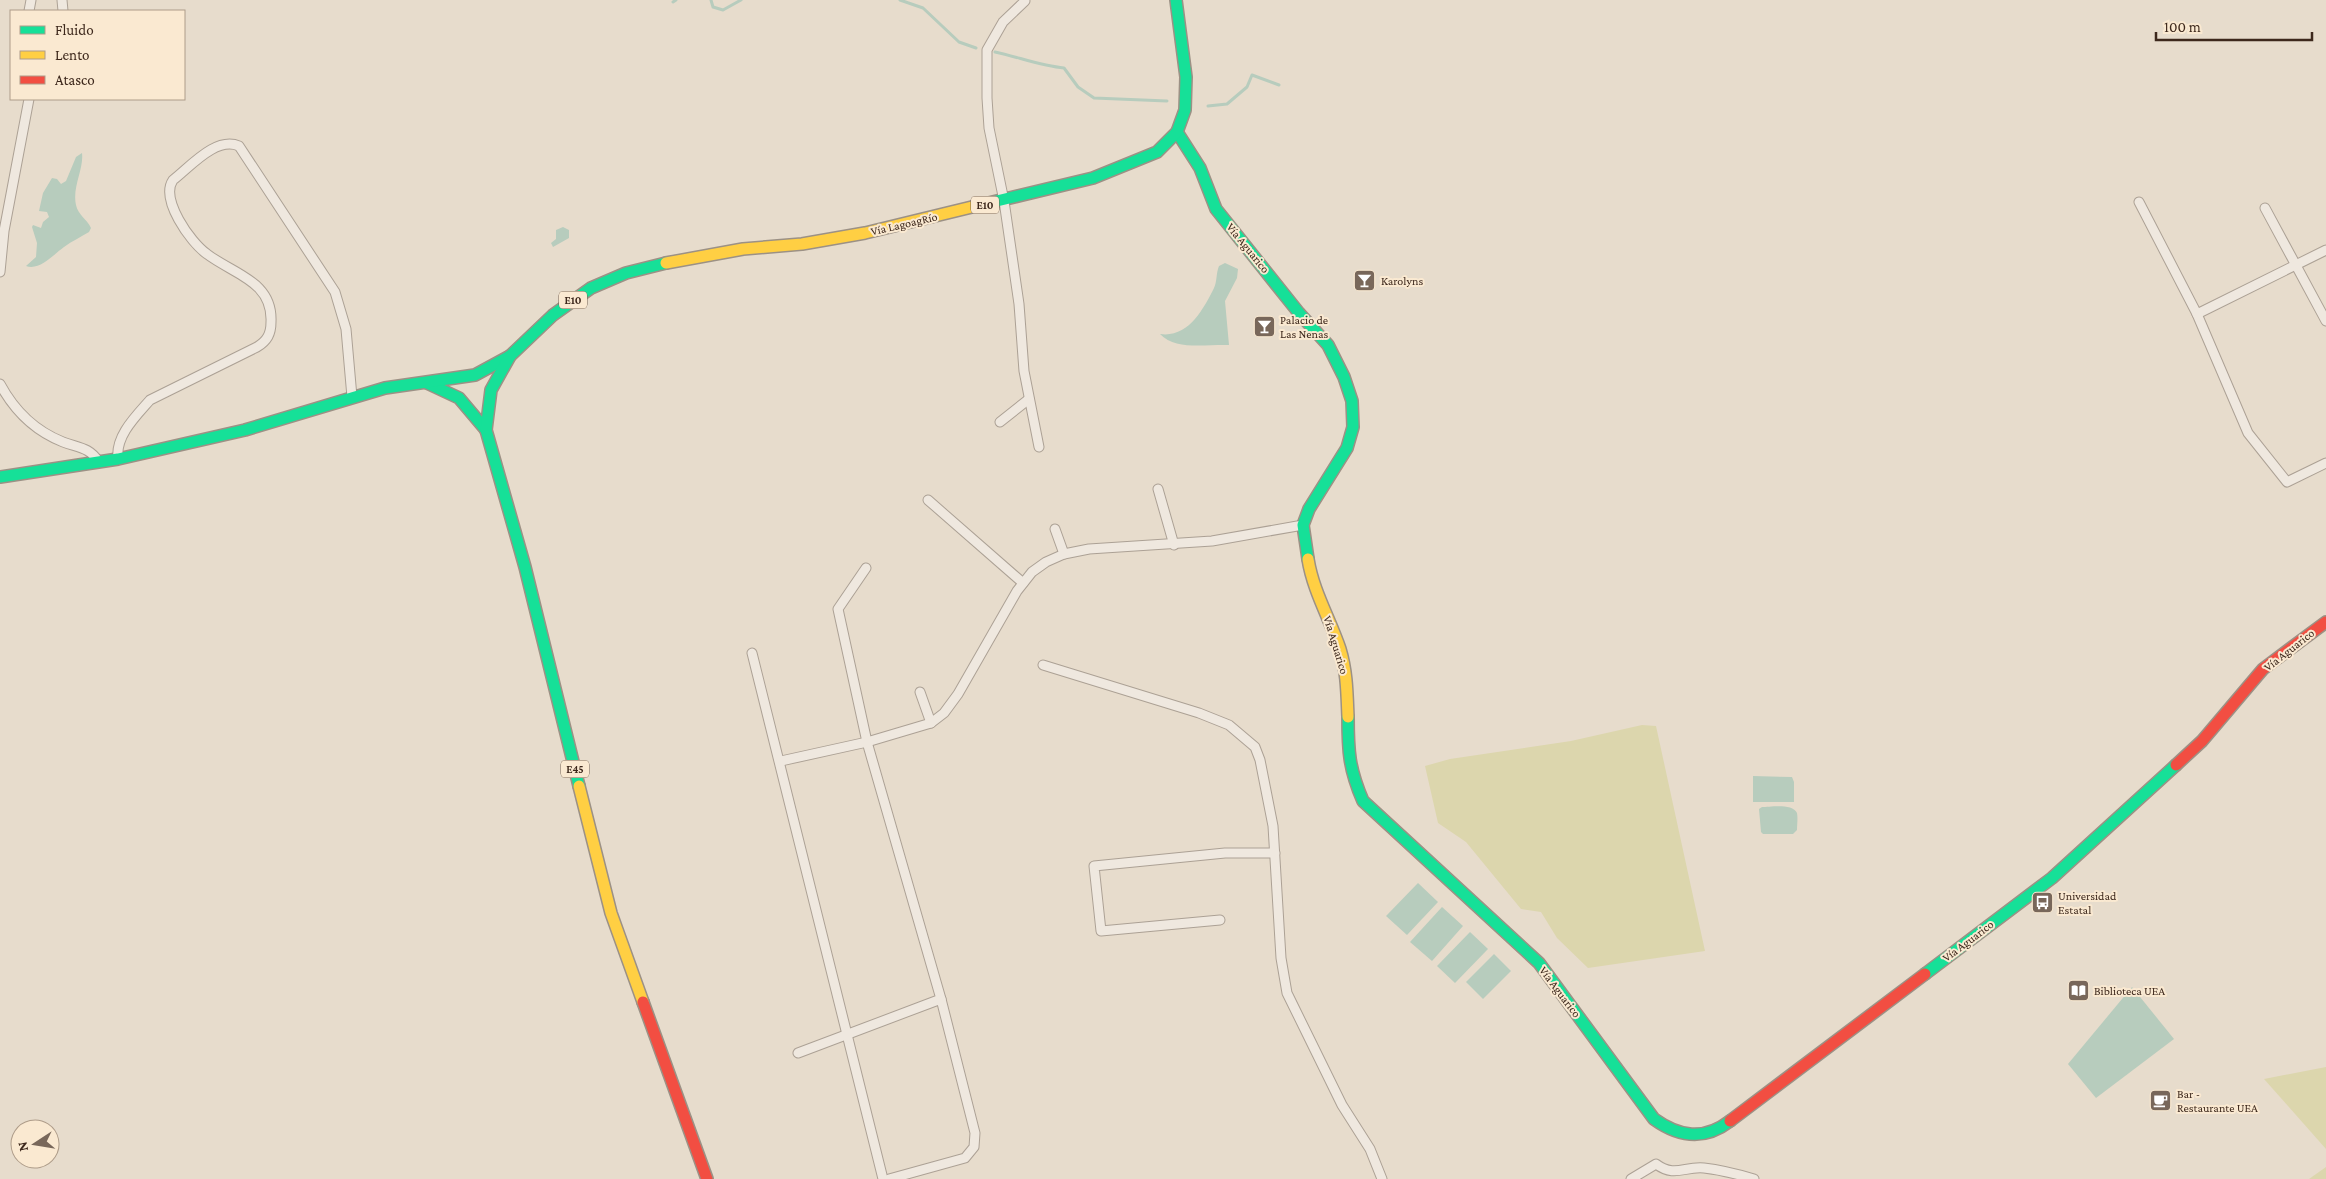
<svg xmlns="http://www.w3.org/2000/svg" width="2326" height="1179" font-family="'Crimson Pro',serif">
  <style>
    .green { fill: #dcd6ad }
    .water { fill: #b7ccbd }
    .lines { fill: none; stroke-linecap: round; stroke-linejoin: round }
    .stream { stroke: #b7ccbd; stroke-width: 3 }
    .street-casing { stroke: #aca195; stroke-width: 11 }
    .fast-casing { stroke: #9c9185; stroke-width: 14 }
    .slow-casing { stroke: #9c9185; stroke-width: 14 }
    .jam-casing { stroke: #9c9185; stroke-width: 14 }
    .street { stroke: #efe8df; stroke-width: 9 }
    .fast { stroke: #16e098; stroke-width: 11 }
    .slow { stroke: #ffcf43; stroke-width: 11 }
    .jam { stroke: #f24e42; stroke-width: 11 }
    .labels { text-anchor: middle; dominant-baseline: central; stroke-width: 4; stroke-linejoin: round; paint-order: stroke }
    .shield { fill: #fae9d1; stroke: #766252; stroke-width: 1 }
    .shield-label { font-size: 11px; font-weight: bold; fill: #3d281c }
    .street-label { font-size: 12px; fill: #3d281c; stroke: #fae9d1 }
    .poi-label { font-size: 12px; fill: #3d281c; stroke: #fae9d1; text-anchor: start }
  </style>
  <rect width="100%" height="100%" fill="#e7dccc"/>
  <!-- green -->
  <g class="green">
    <polygon points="1642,725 1656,726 1705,951 1588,968 1557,938 1541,912 1521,909 1466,842 1438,823 1425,766 1450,759 1571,741"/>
    <polygon points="2326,1067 2326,1149 2264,1079"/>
    <polygon points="2326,1167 2326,1179 2309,1179"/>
  </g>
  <!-- water -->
  <g class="water">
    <path d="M82,153C84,169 72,187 76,205C78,215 87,219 91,228L89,232C81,237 72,241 64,247C54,254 40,271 26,266L36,257L37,243L32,227L33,225L41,228L43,222L49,217L47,212L39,211L43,193L52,178L57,179L61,184L66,181L76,157Z"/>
    <polygon points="563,227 569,230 569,238 553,247 551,243 556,239 556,230"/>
    <path d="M1225,263L1238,269L1237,278L1225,301L1229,345C1207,344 1176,351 1160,334C1188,338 1203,310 1214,288C1217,282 1216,273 1219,266Z"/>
    <polygon points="1753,776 1792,777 1794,782 1794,802 1753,802"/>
    <path d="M1762,807C1770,807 1793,803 1797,813C1798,818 1797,825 1797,830L1793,834H1763L1761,832L1759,809Z"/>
    <polygon points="1418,883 1438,902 1407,935 1386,916"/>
    <polygon points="1442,907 1463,926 1432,961 1410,942"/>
    <polygon points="1470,932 1488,949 1455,983 1437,966"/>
    <polygon points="1494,954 1511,971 1483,999 1466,982"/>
    <polygon points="2132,987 2174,1039 2096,1098 2068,1064"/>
  </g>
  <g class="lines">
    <!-- stream -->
    <g class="stream">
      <polyline points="711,0 713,7 723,10 741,0"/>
      <polyline points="900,0 923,8 959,42 976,48"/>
      <polyline points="673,2 676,0"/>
      <path d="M995,52C1018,57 1042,66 1064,68L1078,87L1094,98L1167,101"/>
      <polyline points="1208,106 1227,104 1247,87 1252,75 1279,85"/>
    </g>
    <defs>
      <g id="street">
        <polyline points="62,0 63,11"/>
        <polyline points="1025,1 1003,22 987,50 987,98 989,128 1004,201 1019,304 1024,371 1039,447"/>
        <polyline points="29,11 31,0"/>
        <polyline points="2139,202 2197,314 2248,433 2287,482 2326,463"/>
        <polyline points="2265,208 2326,321"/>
        <polyline points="0,272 4,231 29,99"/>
        <polyline points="2197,314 2326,250"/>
        <path d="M0,384C14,410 35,431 63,442C79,448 89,447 99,462"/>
        <polyline points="1000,422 1029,399"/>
        <path d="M118,459C115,436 136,416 150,400L257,347C267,341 271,334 271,322C273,281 233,274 207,254C190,242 160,199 173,180C190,167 216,136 239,146L335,292L346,329L352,397"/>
        <polyline points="1158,489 1174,545"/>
        <polyline points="928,500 1023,583"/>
        <polyline points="1055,529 1064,554"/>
        <polyline points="752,653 883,1179"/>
        <polyline points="1043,665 1199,713 1229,725 1255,747 1260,760 1273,826 1281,958 1287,993 1342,1105 1370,1149 1382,1179"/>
        <polyline points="920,692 931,723"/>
        <polyline points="781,761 867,742 931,723 944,713 958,694 1017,591 1032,572 1046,562 1064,554 1089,549 1212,541 1303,525"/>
        <polyline points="1220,920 1101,931 1094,866 1225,853 1275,853"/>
        <polyline points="798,1053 941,999 867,742 838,609 866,568"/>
        <polyline points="889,1179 965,1158 974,1147 975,1133 941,999"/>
        <path d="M1631,1179L1656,1164C1675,1178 1684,1166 1704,1168C1722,1170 1737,1174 1754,1179"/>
      </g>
      <g id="fast">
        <polyline points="1177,132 1200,168 1216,209 1299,313 1328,345 1344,377 1352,401 1353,427 1347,448 1309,509 1303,525 1308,559"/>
        <polyline points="976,206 1093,178 1157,152 1177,132 1185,110 1186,77 1176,0"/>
        <polyline points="427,383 459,398 486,430"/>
        <polyline points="0,477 118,459 245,430 385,388 475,375 510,356"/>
        <path d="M1348,717C1348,751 1349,769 1363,801L1539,963L1654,1119C1679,1137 1704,1141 1730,1121"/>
        <polyline points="579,786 525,567 486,430 491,390 510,356 553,315 591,288 626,273 666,263"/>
        <polyline points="1925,974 2052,878 2176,765"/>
      </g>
      <g id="slow">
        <polyline points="666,263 743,249 802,244 865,233 976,206"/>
        <path d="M1308,559C1313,591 1330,619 1340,649C1347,672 1347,694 1348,717"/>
        <polyline points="579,786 611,913 643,1002"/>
      </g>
      <g id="jam">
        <polyline points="2176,765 2202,741 2263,669 2326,622"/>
        <polyline points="643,1002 707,1179"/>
        <polyline points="1730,1121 1925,974"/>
      </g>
    </defs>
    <!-- street casing -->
    <use href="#street" class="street-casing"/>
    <!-- fast casing -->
    <use href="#fast" class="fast-casing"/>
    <!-- slow casing -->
    <use href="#slow" class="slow-casing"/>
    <!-- jam casing -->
    <use href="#jam" class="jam-casing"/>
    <!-- street -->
    <use href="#street" class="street"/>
    <!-- fast -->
    <use href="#fast" class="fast"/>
    <!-- slow -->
    <use href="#slow" class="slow"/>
    <!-- jam -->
    <use href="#jam" class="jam"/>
  </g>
  <!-- icons -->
  <defs>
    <symbol id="bar-square" viewBox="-11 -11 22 22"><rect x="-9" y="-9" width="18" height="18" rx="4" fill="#78675a" stroke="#fae9d1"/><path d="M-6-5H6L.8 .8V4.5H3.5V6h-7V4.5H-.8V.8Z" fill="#fff"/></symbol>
    <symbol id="bus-square" viewBox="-11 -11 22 22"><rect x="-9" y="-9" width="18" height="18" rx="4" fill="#78675a" stroke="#fae9d1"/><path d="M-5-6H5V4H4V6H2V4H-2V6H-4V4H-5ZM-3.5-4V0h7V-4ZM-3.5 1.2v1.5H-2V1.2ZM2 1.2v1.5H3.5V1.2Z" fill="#fff"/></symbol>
    <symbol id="library-square" viewBox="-11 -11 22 22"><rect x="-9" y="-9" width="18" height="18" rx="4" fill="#78675a" stroke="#fae9d1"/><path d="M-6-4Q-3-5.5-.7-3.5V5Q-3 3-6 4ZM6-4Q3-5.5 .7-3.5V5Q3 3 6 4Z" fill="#fff"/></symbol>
    <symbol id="cafe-square" viewBox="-11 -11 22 22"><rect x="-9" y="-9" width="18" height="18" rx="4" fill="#78675a" stroke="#fae9d1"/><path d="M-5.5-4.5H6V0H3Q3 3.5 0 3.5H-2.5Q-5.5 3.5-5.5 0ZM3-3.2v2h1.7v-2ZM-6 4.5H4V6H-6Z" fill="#fff"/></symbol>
  </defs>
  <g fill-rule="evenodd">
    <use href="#bar-square" x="1352" y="268" width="25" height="25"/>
    <use href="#bar-square" x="1252" y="314" width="25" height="25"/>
    <use href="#bus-square" x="2030" y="890" width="25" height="25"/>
    <use href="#library-square" x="2066" y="978" width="25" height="25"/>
    <use href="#cafe-square" x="2148" y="1088" width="25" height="25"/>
  </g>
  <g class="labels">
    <!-- shield labels -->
    <g class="shield">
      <rect x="971" y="196.5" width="28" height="17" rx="4"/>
      <rect x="559" y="291.5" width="28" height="17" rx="4"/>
      <rect x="561" y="760.5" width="28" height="17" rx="4"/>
    </g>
    <g class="shield-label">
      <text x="985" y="205">E10</text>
      <text x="573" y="300">E10</text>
      <text x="575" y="769">E45</text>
    </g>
    <!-- street labels -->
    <g class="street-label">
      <text transform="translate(904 224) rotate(-13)">Vía LagoagRío</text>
      <text transform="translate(1248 248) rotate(51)">Vía Aguarico</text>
      <text transform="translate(1336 645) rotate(73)">Vía Aguarico</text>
      <text transform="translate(2289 650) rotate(-38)">Vía Aguarico</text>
      <text transform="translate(1968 941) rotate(-37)">Vía Aguarico</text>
      <text transform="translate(1560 992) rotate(53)">Vía Aguarico</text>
    </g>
    <!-- poi labels -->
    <g class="poi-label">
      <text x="1381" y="281">Karolyns</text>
      <text x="1280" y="320">Palacio de<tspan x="1280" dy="14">Las Nenas</tspan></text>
      <text x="2058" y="896">Universidad<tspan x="2058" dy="14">Estatal</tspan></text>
      <text x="2094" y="991">Biblioteca UEA</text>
      <text x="2177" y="1094">Bar -<tspan x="2177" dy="14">Restaurante UEA</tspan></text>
    </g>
  </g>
  <!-- legend -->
  <rect x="10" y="10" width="175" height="90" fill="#fae9d1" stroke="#ae9c89"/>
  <rect x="20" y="26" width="25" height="8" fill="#16e098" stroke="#ae9c89"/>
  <text x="55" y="35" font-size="15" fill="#3d281c">Fluido</text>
  <rect x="20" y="51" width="25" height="8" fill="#ffcf43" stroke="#ae9c89"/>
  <text x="55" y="60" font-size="15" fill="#3d281c">Lento</text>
  <rect x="20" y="76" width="25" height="8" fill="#f24e42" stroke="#ae9c89"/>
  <text x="55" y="85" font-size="15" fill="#3d281c">Atasco</text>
  <!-- north arrow -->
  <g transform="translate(35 1144) rotate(258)"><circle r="24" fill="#fae9d1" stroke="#ae9c89"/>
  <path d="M0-4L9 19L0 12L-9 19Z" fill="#78675a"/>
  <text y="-8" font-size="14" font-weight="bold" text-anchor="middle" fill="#3d281c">N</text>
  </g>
  <!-- scale -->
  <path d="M2156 32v8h156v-8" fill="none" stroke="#3d281c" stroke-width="2.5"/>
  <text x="2164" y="32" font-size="15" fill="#3d281c" stroke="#fae9d1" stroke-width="4" paint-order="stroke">100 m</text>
</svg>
